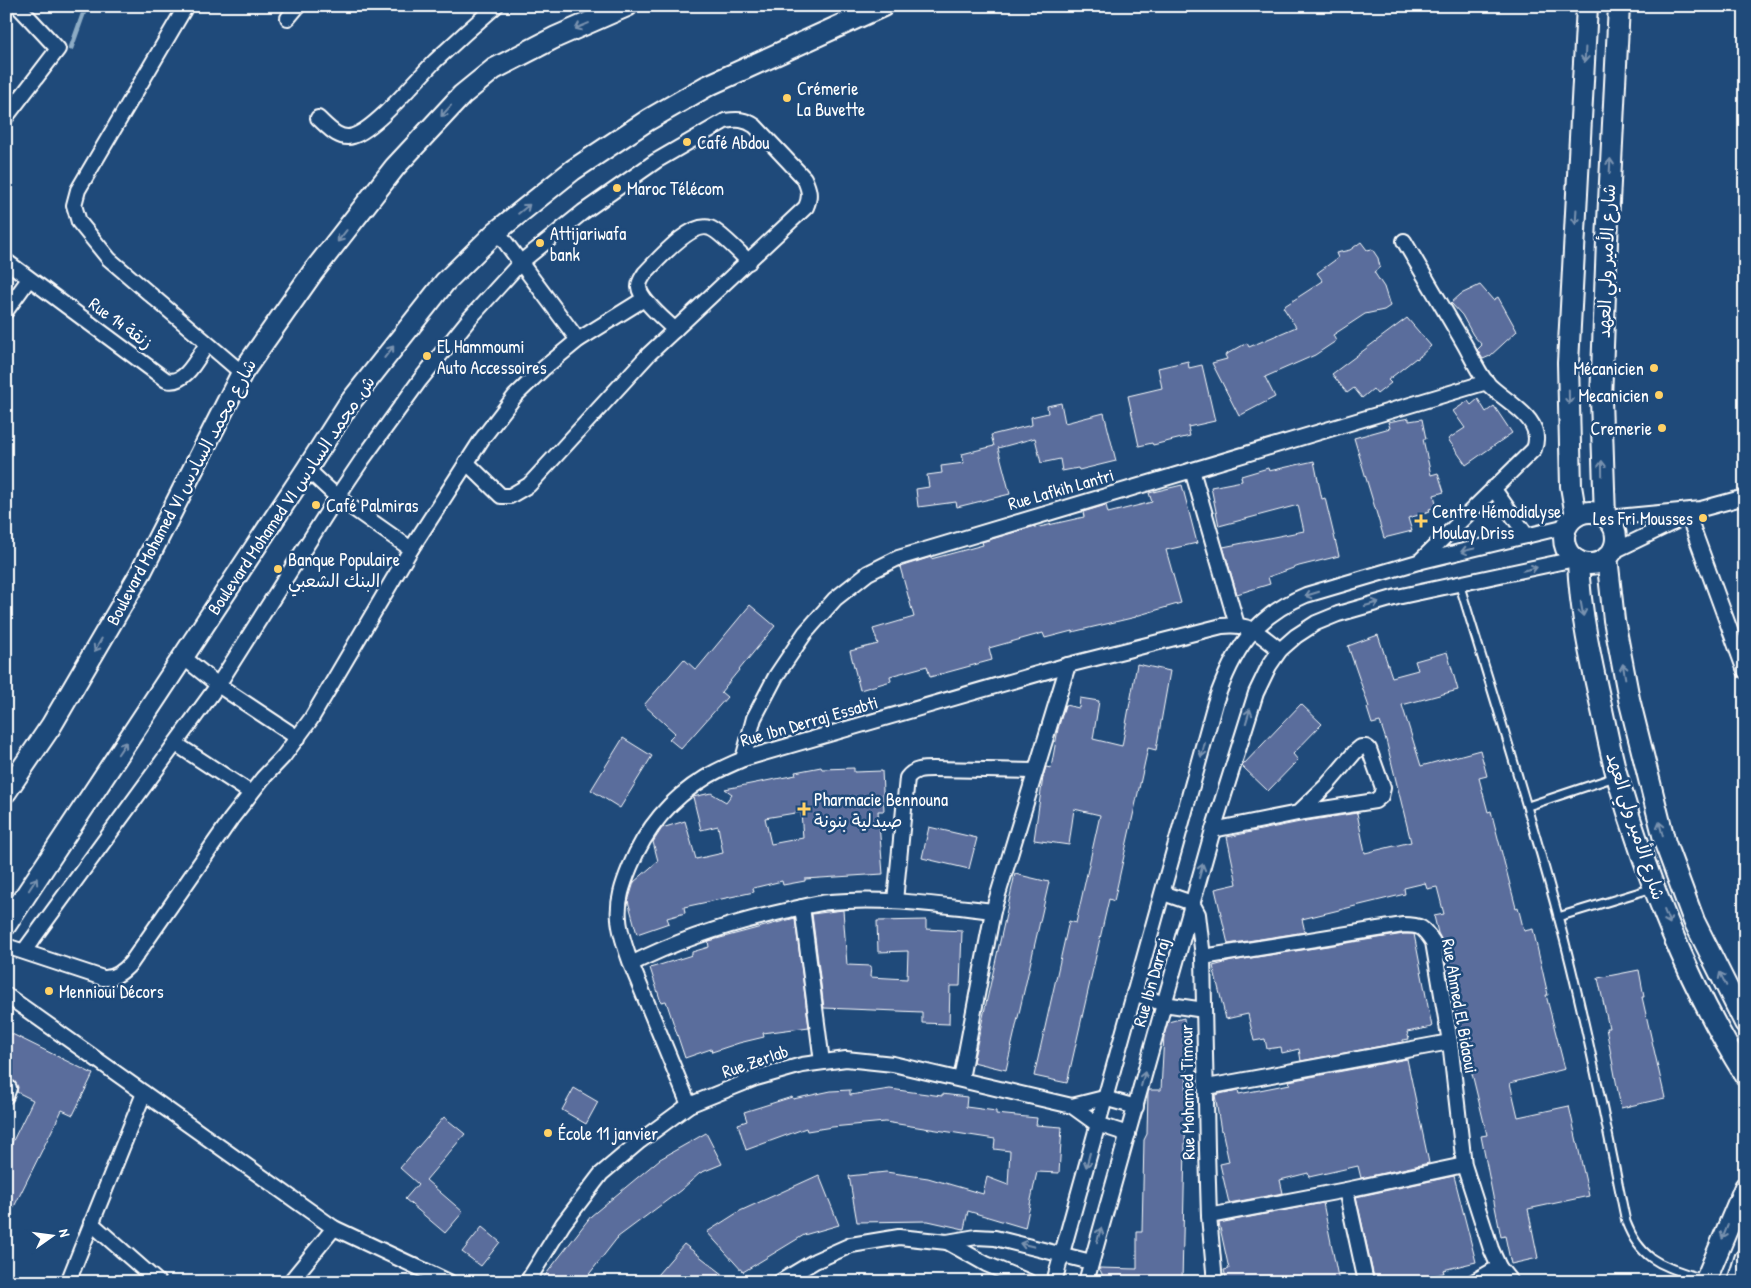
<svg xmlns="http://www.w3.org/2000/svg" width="1751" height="1288" font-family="'Patrick Hand','Playpen Sans Arabic',sans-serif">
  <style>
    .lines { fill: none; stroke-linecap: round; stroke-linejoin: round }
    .stream { stroke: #8dacc5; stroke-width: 5 }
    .building { fill: #5a6d9c; stroke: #fff; fill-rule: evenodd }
    .lane-casing { stroke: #fff; stroke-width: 11 }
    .street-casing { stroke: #fff; stroke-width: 18 }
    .secondary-casing { stroke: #fff; stroke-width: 24 }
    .lane { stroke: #1f4a7a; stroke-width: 7 }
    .street { stroke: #1f4a7a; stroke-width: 14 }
    .secondary { stroke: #1f4a7a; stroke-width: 20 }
    .oneway { stroke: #7992af }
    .poi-dot { fill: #ffd166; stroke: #1f4a7a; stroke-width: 2 }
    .labels { text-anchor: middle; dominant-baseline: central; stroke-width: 5; stroke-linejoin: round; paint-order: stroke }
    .poi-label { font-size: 18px; fill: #fff; stroke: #1f4a7a; text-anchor: start }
    .street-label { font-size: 18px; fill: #fff; stroke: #1f4a7a }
  </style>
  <rect width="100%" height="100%" fill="#1f4a7a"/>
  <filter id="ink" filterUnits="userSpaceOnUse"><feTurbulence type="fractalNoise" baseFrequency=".02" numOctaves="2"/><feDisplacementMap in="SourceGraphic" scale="10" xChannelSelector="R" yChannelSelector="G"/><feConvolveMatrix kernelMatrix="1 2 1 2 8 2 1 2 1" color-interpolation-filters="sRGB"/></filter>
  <g filter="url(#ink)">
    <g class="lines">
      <!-- stream -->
      <polyline class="stream" points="71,48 86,6"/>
    </g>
    <!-- building -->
    <g class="building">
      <polygon points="1361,242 1367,250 1372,249 1378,258 1380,267 1374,272 1384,287 1390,306 1384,310 1365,314 1333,335 1336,341 1315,355 1265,377 1275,397 1239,416 1212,363 1227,359 1225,355 1247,343 1249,347 1296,327 1283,307 1323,281 1317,273 1338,258 1336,253 1350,250"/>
      <polygon points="1480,285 1493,300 1498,297 1517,331 1490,356 1483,359 1477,350 1482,345 1473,335 1462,315 1451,303 1461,294"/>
      <polygon points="1407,318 1431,346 1417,359 1416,358 1388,380 1391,383 1377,394 1373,389 1362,398 1354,388 1347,393 1332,374"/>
      <polygon points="1188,361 1189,368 1202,365 1215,421 1188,427 1190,436 1153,445 1152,443 1139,446 1128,396 1162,388 1158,368"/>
      <polygon points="1478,399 1486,412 1494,406 1512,433 1466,465 1448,439 1465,428 1453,411 1468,401 1471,405"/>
      <polygon points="1061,403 1065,423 1104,413 1116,461 1079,470 1078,468 1062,471 1060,459 1041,463 1035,438 998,448 1010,494 957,507 956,502 918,507 916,489 929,487 927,475 942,473 941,466 964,463 962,454 994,446 991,435 1032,425 1031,417 1048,413 1047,406"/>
      <polygon points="1409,418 1409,421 1422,419 1426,439 1423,439 1431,475 1438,473 1444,492 1434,495 1437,507 1429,509 1430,512 1408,518 1412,531 1384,538 1354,438 1390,428 1388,422"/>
      <polygon points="1314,461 1322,499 1325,498 1339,556 1299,566 1268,577 1270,584 1237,594 1223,547 1304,531 1298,505 1219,526 1211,487 1242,481 1241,476 1268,468 1269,471"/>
      <polygon points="1182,485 1197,543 1166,550 1181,603 1136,616 1136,617 1072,632 1072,631 1045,638 1043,633 989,648 992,660 930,677 927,666 890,676 891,681 860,690 850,651 878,644 873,629 914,617 900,567 931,557 931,559 983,545 982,542 1035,526 1035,528 1084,517 1083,512 1106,505 1108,513 1152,502 1149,493"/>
      <polygon points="750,605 775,626 721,692 727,697 681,749 669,739 675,733 644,705 684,659 696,670"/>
      <polygon points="1378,635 1392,677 1418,670 1415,661 1447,652 1458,690 1402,705 1421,766 1480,750 1487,776 1479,778 1488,812 1491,811 1516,908 1518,907 1524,931 1533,929 1548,995 1546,995 1565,1069 1510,1083 1518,1117 1569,1106 1589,1196 1528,1209 1538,1258 1511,1264 1505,1236 1501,1237 1481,1136 1487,1135 1447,971 1442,941 1438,933 1434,916 1444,914 1437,887 1427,889 1425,883 1404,888 1405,894 1302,919 1305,932 1228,944 1215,889 1237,884 1227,837 1300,822 1357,813 1365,853 1411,842 1386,740 1380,722 1372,724 1367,708 1369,707 1348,646"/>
      <polygon points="1137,664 1170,671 1156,750 1148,748 1114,901 1109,899 1067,1083 1034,1076 1069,921 1076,923 1100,815 1074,809 1069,845 1034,840 1043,777 1046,767 1051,768 1058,729 1065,705 1079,708 1080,698 1099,701 1093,739 1122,746"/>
      <polygon points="1301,704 1322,724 1293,754 1298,760 1268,791 1242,766"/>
      <polygon points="623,738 652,756 620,808 591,790"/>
      <path d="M821,767L822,769L854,768V772L882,771L884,811H878L883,874L805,879V881L783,885L782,881L753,888L754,892L684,907L685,913L667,918L669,923L637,934L628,901L630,895L634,882L658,861L653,842L662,828L685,821L696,859L723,853L718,826L701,830L693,797L711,793L726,802L732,794L725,789L796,775L795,772ZM801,812L803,838L771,844L765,818Z"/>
      <polygon points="929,827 977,838 969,869 922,858"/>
      <polygon points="1015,874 1049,882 1006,1070 973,1062"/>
      <polygon points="843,910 847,965 871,966 870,977 907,979 908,951 878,952 877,921 926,920 926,929 962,931 960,986 950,986 949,1024 922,1023 922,1012 824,1008 812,914"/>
      <polygon points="795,918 809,1027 763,1033 764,1037 739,1043 712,1052 711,1049 685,1058 666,1001 661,1002 650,968 692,955 692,952 709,947 708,941 709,941"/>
      <polygon points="1404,934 1414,934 1432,1027 1407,1032 1409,1039 1403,1040 1403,1042 1301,1061 1299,1049 1282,1053 1281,1047 1267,1049 1265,1039 1254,1041 1248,1014 1226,1019 1213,966 1232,961"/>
      <polygon points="1639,970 1644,997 1642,997 1665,1098 1621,1108 1606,1028 1609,1028 1598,978"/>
      <polygon points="1184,1018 1187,1057 1182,1282 1106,1282 1099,1268 1137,1269 1137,1232 1142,1232 1144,1140 1147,1134 1148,1092 1149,1090 1161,1090 1164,1035 1168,1022"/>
      <polygon points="6,1031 93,1074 73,1115 62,1110 6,1223 6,1155 33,1100 17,1092 18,1087 15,1082 12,1080 6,1080"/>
      <polygon points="1407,1059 1429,1163 1361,1178 1358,1166 1309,1177 1308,1173 1280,1180 1283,1193 1229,1203 1220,1164 1229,1162 1222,1130 1221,1131 1215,1095 1238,1090 1239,1094 1290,1084 1289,1081"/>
      <polygon points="574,1088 598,1102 586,1124 562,1110"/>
      <polygon points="890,1089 942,1096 942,1094 967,1097 966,1107 996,1111 996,1114 1037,1118 1036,1125 1062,1127 1059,1173 1037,1172 1025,1228 968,1211 964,1229 928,1221 857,1222 849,1176 886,1172 928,1178 983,1194 987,1177 1008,1185 1010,1151 994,1149 995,1139 885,1122 832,1127 807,1131 806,1128 746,1150 738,1124 747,1121 744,1112 792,1097 793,1099 831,1091 850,1090 850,1095"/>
      <polygon points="444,1117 465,1134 426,1180 463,1212 445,1233 405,1199 418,1184 400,1168"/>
      <polygon points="706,1133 722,1164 700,1173 681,1190 618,1237 583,1282 540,1282 591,1216 660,1159"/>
      <polygon points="819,1175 839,1225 804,1235 743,1272 707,1232 740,1211"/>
      <polygon points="1454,1176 1476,1262 1443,1270 1444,1273 1409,1282 1375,1282 1356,1197"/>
      <polygon points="1323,1203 1339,1282 1227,1282 1224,1270 1229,1269 1219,1223"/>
      <polygon points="482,1227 500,1242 481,1266 462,1252"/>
      <polygon points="684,1244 733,1282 651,1282"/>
    </g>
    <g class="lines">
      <defs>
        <g id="lane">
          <path d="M1459,583C1493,694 1528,804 1558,916C1585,1017 1605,1119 1626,1222C1642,1264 1666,1266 1705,1280"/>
          <polyline points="1528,806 1615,777"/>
          <polyline points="1558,917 1653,888"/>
        </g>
        <g id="street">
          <polyline points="186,6 78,190 74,205 79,222 109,259 242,373"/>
          <polyline points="288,18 298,6"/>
          <polyline points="6,117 58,49 18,6"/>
          <path d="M318,118C327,126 339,141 353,136C376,129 417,79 435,61C455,42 475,24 496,6"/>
          <polyline points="497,231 578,340"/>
          <path d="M1404,241C1423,274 1443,307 1462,340C1470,353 1477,371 1487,383C1503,401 1546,418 1534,449L1419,562"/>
          <path d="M6,261L166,380C185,386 198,357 207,344"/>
          <polyline points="6,311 29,279"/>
          <path d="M675,330C666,321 640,300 639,287C639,281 642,278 645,273C658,260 691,221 710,228C719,231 741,254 749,262"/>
          <polyline points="307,469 337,497 411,549"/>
          <polyline points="1192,470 1237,625"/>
          <polyline points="1493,488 1527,536"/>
          <polyline points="1688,515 1745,671"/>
          <polyline points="1607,518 1701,509 1745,497"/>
          <polyline points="1610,553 1691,514"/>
          <polyline points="183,657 218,685 298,738"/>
          <polyline points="176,744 251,793"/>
          <polyline points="743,759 754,718 776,676 805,633 835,599 868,573 898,558 1487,382"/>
          <polyline points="1213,830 1298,813 1375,801 1381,796 1383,788 1369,749 1366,747 1361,747 1355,752 1327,785 1298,813"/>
          <polyline points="1163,893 1192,903 1198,914 1203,957 1207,1150 1209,1216 1215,1282"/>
          <path d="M895,901L907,778C914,769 922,769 933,769L1035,771"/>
          <polyline points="802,907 822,1062"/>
          <path d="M6,946L103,978C114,979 124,971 131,963L231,819L263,778L283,757L311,719L411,549L482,439L515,396L544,368L578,340L644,299"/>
          <path d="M24,951L218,685L337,497L362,460L420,380L470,318L521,262L583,212L656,161L725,121C737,119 745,119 755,126L804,178C809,189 811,196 806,207L649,354L529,485L510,496H501L466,462"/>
          <path d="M1203,957L1403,925C1421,925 1423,927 1433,942L1450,1042L1464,1165L1491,1249L1499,1267L1511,1282"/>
          <path d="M631,964C680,939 731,923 785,911C800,908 815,903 830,902C885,897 939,905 993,911"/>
          <polyline points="1134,993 1164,1004 1204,1010"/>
          <polyline points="6,995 334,1228 449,1282"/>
          <polyline points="961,1079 993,911 1068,665"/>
          <polyline points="1207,1087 1450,1042"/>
          <polyline points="6,1096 9,1088"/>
          <path d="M689,1105L631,964C626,949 620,934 619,919C617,901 623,884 630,867C645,830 670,799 705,778C717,770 730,765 743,759L1068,665L1222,626C1252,623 1258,633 1280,650"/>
          <polyline points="1072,1106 1104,1098 1136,1107"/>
          <polyline points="1346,1190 1366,1282"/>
          <polyline points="1209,1216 1346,1190 1464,1165"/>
          <polyline points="91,1223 158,1282"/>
          <polyline points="947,1242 986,1264 1029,1282"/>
          <polyline points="68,1282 144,1093"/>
          <polyline points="290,1282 334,1228"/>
          <polyline points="527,1282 563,1224 601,1174 640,1141 689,1105 756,1078 802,1065 846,1059 893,1064 1072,1106 1097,1124 1128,1134"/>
          <polyline points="780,1282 815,1261 851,1245 899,1237 947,1242 976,1237 995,1238 1091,1262"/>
          <path d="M1054,1282L1215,703C1233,651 1253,617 1306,595L1418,562L1567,526"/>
          <polyline points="1086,1282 1213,830 1256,693 1269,666 1280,650 1296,636 1316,623 1338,614 1397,597 1575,559"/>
          <polyline points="1473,1282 1499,1267"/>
        </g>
        <g id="secondary">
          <circle cx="1590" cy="538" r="26"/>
          <polyline points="1576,516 1571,486 1568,363 1587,6"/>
          <polyline points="1605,517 1601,399 1607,241 1619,6"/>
          <polyline points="1607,557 1614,620 1629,699 1665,843 1694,921 1745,1023"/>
          <path d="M1578,561C1580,612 1591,661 1602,710C1607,732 1611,755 1617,776C1646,877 1689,986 1745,1075"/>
          <polyline points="6,792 51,726 141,572 242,373 313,272 395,167 462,95 494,69 556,37 627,6"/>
          <polyline points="6,925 307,469 348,405 445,282 497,231 573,170 648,120 707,86 883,6"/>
          <polyline points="1705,1282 1745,1187"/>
          <polyline points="1738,1282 1745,1259"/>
        </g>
      </defs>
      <!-- lane casing -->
      <use href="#lane" class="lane-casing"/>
      <!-- street casing -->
      <use href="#street" class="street-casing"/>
      <!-- secondary casing -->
      <use href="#secondary" class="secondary-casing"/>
      <!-- lane -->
      <use href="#lane" class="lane"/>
      <!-- street -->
      <use href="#street" class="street"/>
      <!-- secondary -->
      <use href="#secondary" class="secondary"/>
    </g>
    <!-- one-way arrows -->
    <defs><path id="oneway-shaft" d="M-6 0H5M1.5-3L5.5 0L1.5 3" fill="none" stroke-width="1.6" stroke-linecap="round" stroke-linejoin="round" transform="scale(1.25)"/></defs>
    <g class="oneway">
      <use href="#oneway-shaft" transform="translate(582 26) rotate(157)"/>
      <use href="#oneway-shaft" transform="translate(1585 55) rotate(93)"/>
      <use href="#oneway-shaft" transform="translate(446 111) rotate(132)"/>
      <use href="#oneway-shaft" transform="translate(1610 166) rotate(-87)"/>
      <use href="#oneway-shaft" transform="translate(524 209) rotate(-39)"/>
      <use href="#oneway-shaft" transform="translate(1576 217) rotate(93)"/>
      <use href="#oneway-shaft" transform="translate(342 236) rotate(128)"/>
      <use href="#oneway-shaft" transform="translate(389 352) rotate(-52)"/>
      <use href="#oneway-shaft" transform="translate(1569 397) rotate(89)"/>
      <use href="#oneway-shaft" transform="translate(1602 468) rotate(-91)"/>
      <use href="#oneway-shaft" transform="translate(1468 550) rotate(167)"/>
      <use href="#oneway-shaft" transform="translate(1530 569) rotate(-13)"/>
      <use href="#oneway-shaft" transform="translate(1312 594) rotate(163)"/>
      <use href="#oneway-shaft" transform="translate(1372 604) rotate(-16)"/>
      <use href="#oneway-shaft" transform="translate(1582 609) rotate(80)"/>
      <use href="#oneway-shaft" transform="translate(98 645) rotate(120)"/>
      <use href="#oneway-shaft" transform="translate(1624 671) rotate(-100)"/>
      <use href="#oneway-shaft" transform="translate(1248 716) rotate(-73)"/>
      <use href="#oneway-shaft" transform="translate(122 748) rotate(-56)"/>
      <use href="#oneway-shaft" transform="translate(1203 750) rotate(105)"/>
      <use href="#oneway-shaft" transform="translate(1661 829) rotate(-104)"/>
      <use href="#oneway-shaft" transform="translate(1201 871) rotate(-74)"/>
      <use href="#oneway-shaft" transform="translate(33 884) rotate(-57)"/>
      <use href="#oneway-shaft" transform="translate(1667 917) rotate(68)"/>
      <use href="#oneway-shaft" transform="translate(1723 979) rotate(-116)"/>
      <use href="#oneway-shaft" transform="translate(1143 1079) rotate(-75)"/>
      <use href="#oneway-shaft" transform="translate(1088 1160) rotate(105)"/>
      <use href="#oneway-shaft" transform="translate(1725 1232) rotate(112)"/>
      <use href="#oneway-shaft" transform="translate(1099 1235) rotate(-74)"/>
      <use href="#oneway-shaft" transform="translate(1027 1245) rotate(-167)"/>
    </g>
  </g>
  <!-- markers -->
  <g class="poi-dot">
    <circle cx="787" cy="98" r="5"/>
    <circle cx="687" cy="142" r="5"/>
    <circle cx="617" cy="188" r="5"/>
    <circle cx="540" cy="243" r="5"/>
    <circle cx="427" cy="356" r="5"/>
    <circle cx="1654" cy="368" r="5"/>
    <circle cx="1659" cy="395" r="5"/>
    <circle cx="1662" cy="428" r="5"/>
    <circle cx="316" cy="505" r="5"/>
    <circle cx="1703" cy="518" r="5"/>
    <path d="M1418.5 513.5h5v5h5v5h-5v5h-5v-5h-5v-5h5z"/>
    <circle cx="278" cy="569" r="5"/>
    <path d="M801.5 801.5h5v5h5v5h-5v5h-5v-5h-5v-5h5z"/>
    <circle cx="49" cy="991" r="5"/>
    <circle cx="548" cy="1133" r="5"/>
  </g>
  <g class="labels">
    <!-- poi labels -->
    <g class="poi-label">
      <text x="797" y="88">Crémerie<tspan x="797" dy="21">La Buvette</tspan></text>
      <text x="697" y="142">Café Abdou</text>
      <text x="627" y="188">Maroc Télécom</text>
      <text x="550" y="233">Attijariwafa<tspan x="550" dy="21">bank</tspan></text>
      <text x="437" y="346">El Hammoumi<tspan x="437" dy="21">Auto Accessoires</tspan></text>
      <text x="1644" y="368" text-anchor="end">Mécanicien</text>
      <text x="1649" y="395" text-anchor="end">Mecanicien</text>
      <text x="1652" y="428" text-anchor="end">Cremerie</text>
      <text x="326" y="505">Café Palmiras</text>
      <text x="1432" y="511">Centre Hémodialyse<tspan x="1432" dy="21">Moulay Driss</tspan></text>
      <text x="1693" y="518" text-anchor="end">Les Fri Mousses</text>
      <text x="288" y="559">Banque Populaire<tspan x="288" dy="21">البنك الشعبي</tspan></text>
      <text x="814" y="799">Pharmacie Bennouna<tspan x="814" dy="21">صيدلية بنونة</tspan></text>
      <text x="59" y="991">Mennioui Décors</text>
      <text x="558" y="1133">École 11 janvier</text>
    </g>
    <!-- street labels -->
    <g class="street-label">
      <text transform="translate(1606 261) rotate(-88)">شارع الأمير ولي العهد</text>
      <text transform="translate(121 323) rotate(36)">Rue 14 زنقة</text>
      <text transform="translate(1061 489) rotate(-16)">Rue Lafkih Lantri</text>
      <text transform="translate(181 492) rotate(-62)">Boulevard Mohamed VI شارع محمد السادس</text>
      <text transform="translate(291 495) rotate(-56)">Boulevard Mohamed VI ش. محمد السادس</text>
      <text transform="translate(809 721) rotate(-16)">Rue Ibn Derraj Essabti</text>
      <text transform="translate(1636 826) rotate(72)">شارع الأمير ولي العهد</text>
      <text transform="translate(1151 982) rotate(-74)">Rue Ibn Darraj</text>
      <text transform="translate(1460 1006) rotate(80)">Rue Ahmed El Bidaoui</text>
      <text transform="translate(755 1061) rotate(-19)">Rue ZerIab</text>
      <text transform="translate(1187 1092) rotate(-91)">Rue Mohamed Timour</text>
    </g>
  </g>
  <!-- margin -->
  <rect width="1751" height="1288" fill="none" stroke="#1f4a7a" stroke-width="25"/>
  <rect x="12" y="12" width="1726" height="1263" fill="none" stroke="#fff" stroke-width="2" filter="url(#ink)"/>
  <!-- north arrow -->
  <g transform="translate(52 1236) rotate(76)" stroke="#1f4a7a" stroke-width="4" paint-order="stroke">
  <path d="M0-4L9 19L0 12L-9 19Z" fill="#ffffff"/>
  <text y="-8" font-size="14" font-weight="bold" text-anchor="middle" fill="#ffffff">N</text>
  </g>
</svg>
